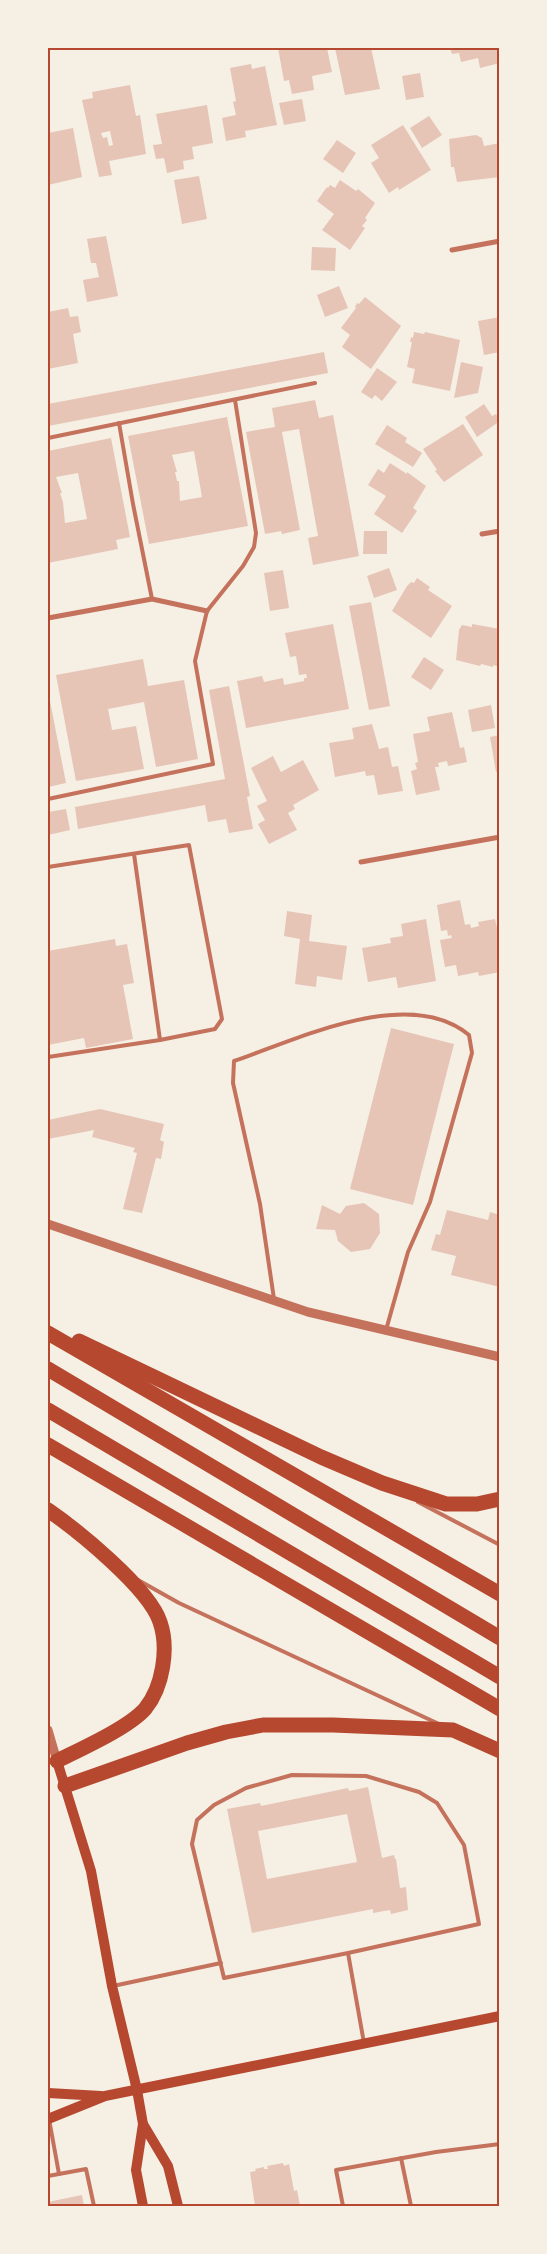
<svg xmlns="http://www.w3.org/2000/svg" width="547" height="2254" font-family="Figtree,sans-serif">
  <style>
    .building { fill: #e6c5b7; fill-rule: evenodd }
    .lines { fill: none; stroke-linecap: round; stroke-linejoin: round }
    .service { stroke: #c5725c; stroke-width: 4 }
    .minor { stroke: #c5725c; stroke-width: 5 }
    .tertiary { stroke: #c5725c; stroke-width: 9 }
    .secondary { stroke: #b5482f; stroke-width: 10 }
    .motorway { stroke: #b5482f; stroke-width: 15 }
    .neatline { fill: none; stroke: #b5482f; stroke-width: 2 }
  </style>
  <rect width="100%" height="100%" fill="#f6efe4"/>
  <!-- building -->
  <g class="building">
    <polygon points="278,48 327,48 332,72 312,76 314,90 292,94 289,80 284,81"/>
    <polygon points="335,48 371,48 380,89 345,95"/>
    <polygon points="450,48 500,48 500,63 480,68 478,58 461,62 459,53 452,54"/>
    <polygon points="251,64 252,69 265,66 277,125 245,131 246,137 226,141 222,118 236,115 233,102 236,101 230,68"/>
    <polygon points="420,73 424,97 406,100 402,76"/>
    <path d="M130,85L136,116L140,115L146,154L109,161L112,175L99,177L82,100L93,98L92,92ZM110,131L113,145L109,146L107,137L103,138L101,133Z"/>
    <polygon points="302,99 306,121 284,125 279,103"/>
    <polygon points="207,105 213,143 192,147 194,159 183,161 184,169 167,173 164,158 156,159 153,145 162,144 156,114"/>
    <polygon points="429,116 442,135 422,148 410,128"/>
    <polygon points="403,125 431,170 399,190 398,187 389,193 371,163 379,158 371,145"/>
    <polygon points="73,128 82,177 48,185 48,133"/>
    <polygon points="476,135 482,138 484,146 500,143 500,177 457,182 454,167 451,167 449,139"/>
    <polygon points="337,140 356,153 343,173 323,159"/>
    <polygon points="199,176 207,219 182,224 174,180"/>
    <polygon points="340,180 356,191 358,189 375,203 365,218 367,220 362,226 365,228 350,250 322,230 334,214 317,201 327,187 328,188 330,185 335,188"/>
    <polygon points="106,236 118,296 87,302 83,280 99,277 96,263 91,263 87,239"/>
    <polygon points="312,247 336,248 335,271 311,270"/>
    <polygon points="339,286 348,308 325,317 317,295"/>
    <polygon points="365,297 401,326 371,369 342,347 350,335 341,328 356,308 355,307 357,303 359,304"/>
    <polygon points="68,308 70,317 78,316 81,332 73,334 78,363 48,369 48,312"/>
    <polygon points="500,317 500,352 484,355 478,321"/>
    <polygon points="414,332 424,334 425,332 460,340 450,391 412,383 415,369 407,367 412,342 410,342 411,337 413,338"/>
    <polygon points="324,352 328,373 48,426 48,404"/>
    <polygon points="461,362 483,367 478,393 454,398"/>
    <polygon points="377,368 397,382 382,401 375,395 372,399 361,392"/>
    <polygon points="315,400 319,418 333,415 359,556 313,565 308,538 318,536 299,429 282,432 300,530 282,534 281,531 265,534 246,432 275,427 272,408"/>
    <polygon points="484,404 492,416 496,414 500,421 477,437 465,417"/>
    <path d="M227,417L248,526L149,544L128,436ZM194,451L202,497L180,501L179,481H177L175,472H177L172,455Z"/>
    <polygon points="463,424 483,455 444,482 435,471 437,470 423,449"/>
    <polygon points="387,425 407,438 405,442 422,453 413,467 375,444"/>
    <path d="M111,438L130,537L116,540L118,549L48,563V451ZM78,473L87,519L65,523L63,502L60,493H62L56,477Z"/>
    <polygon points="390,463 407,474 407,472 426,486 413,508 417,511 402,533 374,514 386,496 368,485 378,469 384,473"/>
    <polygon points="364,531 387,531 387,554 363,554"/>
    <polygon points="389,568 397,590 374,598 367,576"/>
    <polygon points="283,570 289,608 270,611 264,573"/>
    <polygon points="417,578 430,587 428,590 452,606 431,638 392,611 407,586 411,582 414,583"/>
    <polygon points="371,602 390,706 369,710 349,606"/>
    <polygon points="333,624 349,709 246,728 237,681 262,676 264,682 283,678 284,685 304,681 304,678 307,678 306,674 299,675 296,656 290,657 285,633"/>
    <polygon points="472,624 500,629 500,667 493,665 493,667 481,664 480,666 456,660 459,630 462,625 472,627"/>
    <polygon points="424,657 444,670 431,690 411,677"/>
    <polygon points="143,659 148,686 184,680 198,759 156,767 144,702 108,709 112,730 136,726 144,769 76,781 56,675"/>
    <polygon points="229,686 250,796 247,797 253,829 229,833 226,819 208,822 205,805 78,829 75,807 225,779 209,690"/>
    <polygon points="48,691 66,783 48,787"/>
    <polygon points="491,705 495,728 472,732 468,710"/>
    <polygon points="452,712 460,748 464,747 467,762 448,766 447,761 438,763 439,767 435,767 440,790 416,795 411,771 417,769 415,763 418,762 413,734 430,731 427,717"/>
    <polygon points="372,724 379,749 388,747 392,767 398,766 403,791 378,795 374,775 366,776 365,771 335,777 329,743 354,739 352,728"/>
    <polygon points="500,735 500,771 496,772 490,737"/>
    <polygon points="273,756 281,772 303,760 319,790 293,805 295,809 288,813 297,830 269,844 258,824 265,820 257,806 267,801 251,768"/>
    <polygon points="66,809 70,830 48,835 48,812"/>
    <polygon points="460,900 465,925 470,924 471,928 479,926 478,922 495,919 500,941 500,952 498,953 500,972 479,976 478,972 458,976 456,965 445,967 440,940 452,938 451,935 448,936 447,930 441,931 437,905"/>
    <polygon points="287,911 312,915 309,941 347,946 342,980 317,976 316,987 295,984 300,939 284,936"/>
    <polygon points="426,919 436,981 398,988 396,977 368,982 362,948 391,943 390,938 403,936 401,924"/>
    <polygon points="115,939 116,946 127,944 134,983 123,985 133,1039 86,1048 84,1038 48,1045 48,951"/>
    <polygon points="391,1028 454,1044 413,1205 350,1189"/>
    <polygon points="100,1109 164,1124 160,1140 164,1142 161,1159 156,1158 142,1213 123,1209 137,1153 133,1152 135,1148 92,1137 94,1130 48,1139 48,1120"/>
    <polygon points="364,1203 379,1214 380,1233 370,1249 351,1252 338,1241 335,1230 316,1229 322,1205 340,1214 346,1206"/>
    <polygon points="447,1210 488,1220 490,1212 500,1215 500,1287 451,1275 456,1256 431,1250 436,1234 440,1235"/>
    <path d="M368,1787L382,1858L394,1855L395,1859H396L400,1888L406,1887L408,1910L391,1914L390,1910L373,1913V1909L252,1933L227,1809L260,1803L261,1806L348,1788L349,1791ZM347,1814L357,1862L267,1879L258,1831Z"/>
    <polygon points="283,2163 284,2166 289,2164 294,2191 297,2190 300,2206 255,2206 250,2172 256,2171 255,2169 264,2167 264,2169 268,2169 267,2166"/>
    <polygon points="82,2195 84,2206 48,2206 48,2202"/>
  </g>
  <g class="lines">
    <!-- service -->
    <g class="service">
      <polyline points="119,423 133,504 152,599"/>
      <polyline points="48,438 315,383"/>
      <polyline points="48,799 213,764 195,661 207,611 243,566 254,547 256,533 235,400"/>
      <polyline points="48,867 189,845 222,1019 215,1029 160,1040 134,854"/>
      <polyline points="48,1057 160,1040"/>
      <path d="M274,1299L260,1204L233,1083L234,1061C298,1039 409,985 469,1035L472,1053L430,1202L408,1252L386,1330"/>
      <polyline points="418,1502 500,1545"/>
      <polyline points="138,1580 179,1603 439,1724"/>
      <polyline points="348,1953 479,1924 464,1845 437,1803 419,1792 366,1776 292,1775 246,1788 214,1805 197,1820 192,1844 224,1978 348,1953 364,2043"/>
      <polyline points="113,1986 221,1963"/>
      <polyline points="49,2119 59,2174"/>
      <polyline points="401,2158 411,2206"/>
      <polyline points="48,2176 86,2169 94,2206"/>
      <polyline points="343,2206 336,2170 436,2152 500,2144"/>
    </g>
    <!-- minor -->
    <g class="minor">
      <polyline points="452,250 500,241"/>
      <polyline points="482,534 500,531"/>
      <polyline points="48,618 152,599 207,611"/>
      <polyline points="361,862 500,837"/>
    </g>
    <!-- tertiary -->
    <g class="tertiary">
      <polyline points="48,1224 308,1312 500,1357"/>
      <polyline points="48,1730 57,1761"/>
    </g>
    <!-- secondary -->
    <g class="secondary">
      <polyline points="57,1761 91,1871 112,1986 137,2090 143,2124 136,2170 143,2206"/>
      <polyline points="48,2093 101,2096"/>
      <polyline points="48,2119 105,2096 500,2016"/>
      <polyline points="143,2124 168,2166 178,2206"/>
    </g>
    <!-- motorway -->
    <g class="motorway">
      <polyline points="48,1333 500,1594"/>
      <polyline points="79,1341 321,1457 382,1483 446,1504 477,1504 500,1499"/>
      <polyline points="48,1369 500,1638"/>
      <polyline points="48,1410 500,1677"/>
      <polyline points="48,1445 500,1709"/>
      <path d="M48,1510C77,1530 149,1588 160,1622C169,1648 163,1687 145,1709C128,1728 81,1749 57,1761"/>
      <polyline points="65,1786 187,1743 226,1732 263,1725 333,1725 453,1730 500,1751"/>
    </g>
  </g>
  <!-- border -->
  <rect width="547" height="2254" fill="none" stroke="#f6efe4" stroke-width="98"/>
  <rect x="49" y="49" width="449" height="2156" class="neatline"/>
</svg>
